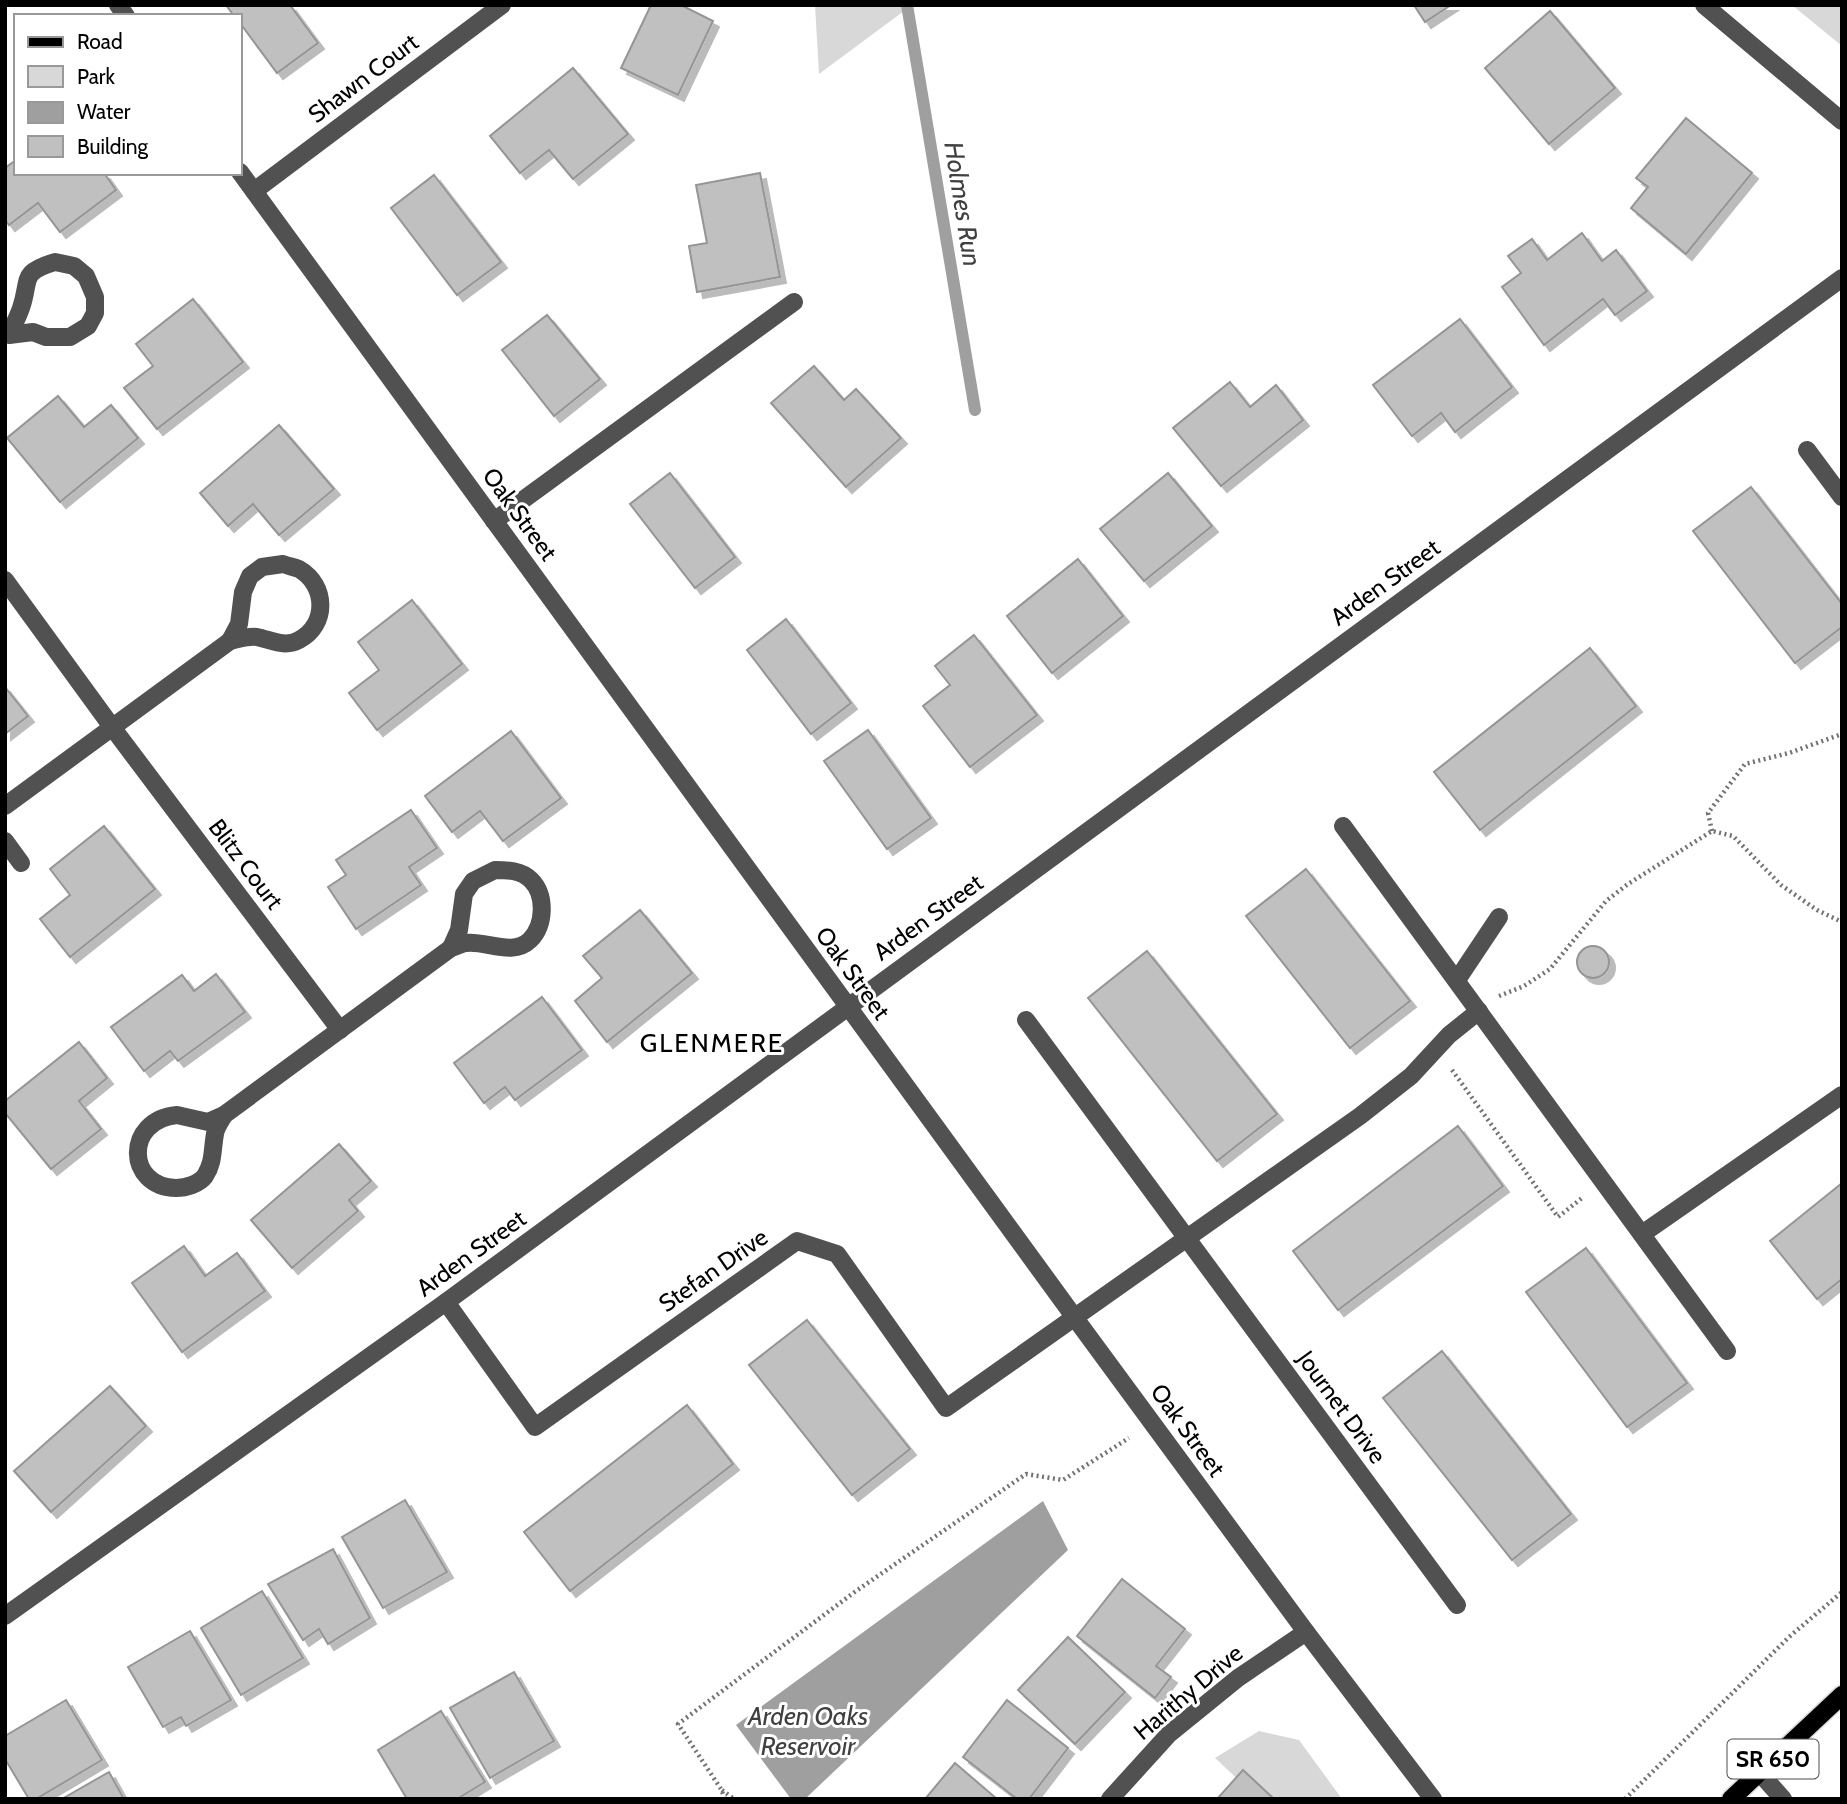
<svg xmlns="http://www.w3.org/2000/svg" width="1847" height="1804" font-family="Cabin,sans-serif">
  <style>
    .green { fill: #d8d8d8 }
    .water { fill: #9f9f9f }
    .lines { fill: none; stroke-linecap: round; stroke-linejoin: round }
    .stream { stroke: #9f9f9f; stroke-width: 12 }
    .building { fill: #c0c0c0; stroke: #959595; stroke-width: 2; filter: url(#shadow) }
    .major-casing { stroke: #dbdbdb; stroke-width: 21 }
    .path { stroke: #737373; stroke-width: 4.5; stroke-dasharray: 2 3.5; stroke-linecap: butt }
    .minor { stroke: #515151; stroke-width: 18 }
    .major { stroke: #000; stroke-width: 18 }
    .labels { text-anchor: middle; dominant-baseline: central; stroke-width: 6; stroke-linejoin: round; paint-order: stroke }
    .shield { fill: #fff; stroke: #4c4c4c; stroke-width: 2 }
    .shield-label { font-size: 23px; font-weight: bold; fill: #000 }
    .street-label { font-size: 24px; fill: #000; stroke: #fff }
    .water-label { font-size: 26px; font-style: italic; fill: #404040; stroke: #fff }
    .neighbourhood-label { font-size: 26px; letter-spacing: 2px; fill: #000; stroke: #fff }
  </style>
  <defs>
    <filter id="shadow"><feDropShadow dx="6" dy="6" stdDeviation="0" flood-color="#0004"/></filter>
  </defs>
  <rect width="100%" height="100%" fill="#fff"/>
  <!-- green -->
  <g class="green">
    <polygon points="815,5 912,5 819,74"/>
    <polygon points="1792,5 1842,5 1842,46"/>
    <polygon points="1259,1731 1299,1740 1342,1799 1259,1799 1215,1758"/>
  </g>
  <!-- water -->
  <polygon class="water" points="1043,1501 1068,1550 805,1799 791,1799 736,1725"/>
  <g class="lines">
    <!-- stream -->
    <polyline class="stream" points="907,5 975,410"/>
  </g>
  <!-- building -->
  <g class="building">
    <polygon points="226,5 290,5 318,43 277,73 240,23 240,16 234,16"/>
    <polygon points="651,5 681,5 713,21 678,95 621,68"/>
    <polygon points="1414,5 1451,5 1425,22"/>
    <polygon points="1550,11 1615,88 1549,144 1485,68"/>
    <polygon points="573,68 628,134 573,179 549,150 520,173 490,136"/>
    <polygon points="1686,118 1752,173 1686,254 1631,208 1648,187 1636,178"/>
    <polygon points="16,160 16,173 104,173 116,190 60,232 38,203 9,225 5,220 5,168"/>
    <polygon points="760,173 780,277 697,292 689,246 707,243 696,185"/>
    <polygon points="434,175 501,262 457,295 391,208"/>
    <polygon points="1582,233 1602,261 1616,250 1647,291 1615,315 1603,299 1544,345 1502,287 1521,273 1508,256 1532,239 1547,260"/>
    <polygon points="193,299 243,362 157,429 124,388 153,366 136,344"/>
    <polygon points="547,315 600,379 554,416 502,350"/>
    <polygon points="1460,319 1512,387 1455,432 1441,413 1412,436 1373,385"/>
    <polygon points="814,366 844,400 856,389 901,438 846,487 771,403"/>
    <polygon points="1230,382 1250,407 1276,385 1303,420 1221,486 1173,428"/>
    <polygon points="58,396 84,427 111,405 138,438 60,502 7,438"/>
    <polygon points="279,425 334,489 279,535 253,504 228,526 200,493"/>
    <polygon points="670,473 735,557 695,588 630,504"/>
    <polygon points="1168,473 1212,526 1144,581 1100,529"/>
    <polygon points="1751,487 1842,604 1842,627 1795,663 1693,531"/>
    <polygon points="1078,559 1123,616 1052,673 1007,616"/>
    <polygon points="412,600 462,664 377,730 349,693 379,670 358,642"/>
    <polygon points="786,619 851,703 811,734 747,650"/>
    <polygon points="974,635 1037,715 970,767 923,706 950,685 935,666"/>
    <polygon points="1590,648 1636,706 1480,830 1434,772"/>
    <polygon points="5,687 28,716 5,734"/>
    <polygon points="868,730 931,818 887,849 824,761"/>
    <polygon points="511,731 561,798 503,841 480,811 452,832 425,796"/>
    <polygon points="411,810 437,848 409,867 421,885 356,929 328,887 346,875 336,860"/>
    <polygon points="104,826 155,889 70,957 40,919 70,895 50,869"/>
    <polygon points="1306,869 1410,1001 1350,1048 1246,916"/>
    <polygon points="640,910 692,973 607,1042 575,1001 602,978 583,956"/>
    <circle cx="1593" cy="962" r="16"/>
    <polygon points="1147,951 1277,1114 1217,1161 1088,998"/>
    <polygon points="216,974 245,1012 178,1061 170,1051 144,1071 111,1027 182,975 194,991"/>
    <polygon points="542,997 582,1050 515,1100 505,1087 484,1103 454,1063"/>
    <polygon points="79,1042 107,1078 79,1101 101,1129 51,1169 5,1113 5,1101"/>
    <polygon points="1458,1126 1503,1186 1338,1310 1293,1251"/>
    <polygon points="339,1144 371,1181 349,1200 358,1211 292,1268 251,1220"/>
    <polygon points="1842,1183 1842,1279 1817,1299 1770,1241"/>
    <polygon points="184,1246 205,1276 237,1253 265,1291 182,1352 132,1283"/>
    <polygon points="1586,1248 1687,1383 1627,1427 1526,1292"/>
    <polygon points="807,1320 910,1449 852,1495 749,1365"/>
    <polygon points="1442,1351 1571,1514 1512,1560 1383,1398"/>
    <polygon points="110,1386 146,1426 51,1512 14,1471"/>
    <polygon points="687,1405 733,1464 570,1591 524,1532"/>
    <polygon points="405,1500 447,1572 383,1608 342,1537"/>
    <polygon points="333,1549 370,1618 328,1644 319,1629 303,1640 268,1584"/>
    <polygon points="1122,1579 1185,1629 1156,1666 1171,1677 1155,1698 1077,1636"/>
    <polygon points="262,1591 303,1658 241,1695 201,1628"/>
    <polygon points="190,1631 231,1700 186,1726 181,1717 163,1727 128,1667"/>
    <polygon points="1068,1637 1125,1692 1075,1744 1018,1690"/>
    <polygon points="514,1672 554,1741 490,1778 450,1708"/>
    <polygon points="66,1700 102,1760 36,1799 29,1799 5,1759 5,1736"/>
    <polygon points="1007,1700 1068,1748 1029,1799 1017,1799 963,1757"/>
    <polygon points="441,1711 485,1782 457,1799 407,1799 378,1750"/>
    <polygon points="955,1763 997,1799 925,1799"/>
    <polygon points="1243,1770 1274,1799 1217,1799"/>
    <polygon points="109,1772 124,1799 62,1799"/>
  </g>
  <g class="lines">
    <defs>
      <polyline id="major" points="1731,1799 1842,1695"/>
    </defs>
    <!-- major casing -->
    <use href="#major" class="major-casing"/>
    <!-- path -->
    <g class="path">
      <polyline points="1712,831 1708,813 1745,764 1789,753 1842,734"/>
      <polyline points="1499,996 1524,986 1550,969 1606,901 1628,884 1712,831 1733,836 1781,885 1817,910 1842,922"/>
      <polyline points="1452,1070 1558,1217 1582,1198"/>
      <polyline points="722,1790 734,1799"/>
      <polyline points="725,1799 721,1789 678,1724 856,1591 1026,1474 1063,1480 1129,1438"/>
      <polyline points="1625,1799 1789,1637 1842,1592"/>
    </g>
    <!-- minor -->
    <g class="minor">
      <polyline points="118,5 126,16"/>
      <polyline points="1704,5 1842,121"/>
      <polyline points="240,172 1075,1318 1306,1632 1433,1799"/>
      <polyline points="254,191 502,5"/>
      <path d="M55,262L74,266L86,276L95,297V313L88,326L70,337H46L33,332L9,335C13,326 18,317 21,308C31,279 19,273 55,262Z"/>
      <polyline points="1807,450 1842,497"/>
      <polyline points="494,521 794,302"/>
      <path d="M283,564C288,566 294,567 299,569C327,585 328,625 299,640C285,648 271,640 257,637C247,636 238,639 230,641L239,624L243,592L250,576L262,567Z"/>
      <polyline points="5,580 112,727 340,1030"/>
      <polyline points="5,806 230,641"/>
      <polyline points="1343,826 1727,1351"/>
      <polyline points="5,841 21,863"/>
      <path d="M495,870C507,870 521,870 531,880C546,895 545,925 530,940C513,957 485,940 466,943C461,944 455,947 451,948L459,930L464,894L473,881Z"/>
      <polyline points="1457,980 1499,917"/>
      <polyline points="1026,1020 1457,1605"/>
      <path d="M177,1115L208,1122L224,1115C221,1121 216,1127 215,1134C212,1150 214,1162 205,1176C199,1184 186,1188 176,1188C126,1187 124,1120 177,1115Z"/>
      <polyline points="224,1115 451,948"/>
      <polyline points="1642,1234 1842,1095"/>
      <polyline points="446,1302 535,1427 797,1241 837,1254 946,1408 1360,1116 1411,1076 1449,1035 1479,1011"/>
      <polyline points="5,1616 446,1302 1842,278"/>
      <polyline points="1759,1772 1783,1799"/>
      <polyline points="1110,1799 1169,1734 1238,1678 1306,1632"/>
    </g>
    <!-- major -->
    <use href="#major" class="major"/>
  </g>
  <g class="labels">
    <!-- shield labels -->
    <rect class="shield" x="1727.5" y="1739.5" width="91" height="39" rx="5"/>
    <g class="shield-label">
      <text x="1773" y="1759">SR 650</text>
    </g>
    <!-- street labels -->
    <g class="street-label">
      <text transform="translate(363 78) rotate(-37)">Shawn Court</text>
      <text transform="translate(520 514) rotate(54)">Oak Street</text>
      <text transform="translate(1385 582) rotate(-36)">Arden Street</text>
      <text transform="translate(246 864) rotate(53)">Blitz Court</text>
      <text transform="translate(928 917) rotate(-36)">Arden Street</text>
      <text transform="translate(853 973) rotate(54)">Oak Street</text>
      <text transform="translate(471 1253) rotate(-36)">Arden Street</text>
      <text transform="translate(713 1270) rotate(-35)">Stefan Drive</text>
      <text transform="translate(1342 1407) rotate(54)">Journet Drive</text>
      <text transform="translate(1188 1430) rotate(54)">Oak Street</text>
      <text transform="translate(1188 1692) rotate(-40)">Harithy Drive</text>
    </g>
    <!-- water labels -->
    <g class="water-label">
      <text transform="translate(963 204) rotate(81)">Holmes Run</text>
      <text x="808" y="1716">Arden Oaks<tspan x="808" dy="30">Reservoir</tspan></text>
    </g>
    <!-- neighbourhood labels -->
    <g class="neighbourhood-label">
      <text x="712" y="1043">GLENMERE</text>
    </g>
  </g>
  <!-- border -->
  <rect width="1847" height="1804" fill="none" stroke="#000000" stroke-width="14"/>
  <!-- legend -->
  <rect x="14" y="14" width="228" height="161" fill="#ffffff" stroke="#999999" stroke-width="2"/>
  <rect x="28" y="37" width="35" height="10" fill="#000000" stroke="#999999" stroke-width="2"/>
  <text x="77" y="49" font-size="21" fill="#000000">Road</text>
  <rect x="28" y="66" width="35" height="21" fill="#d8d8d8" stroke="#999999" stroke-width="2"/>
  <text x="77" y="84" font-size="21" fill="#000000">Park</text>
  <rect x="28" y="102" width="35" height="21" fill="#9f9f9f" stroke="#999999" stroke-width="2"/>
  <text x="77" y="119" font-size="21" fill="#000000">Water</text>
  <rect x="28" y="136" width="35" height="21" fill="#c0c0c0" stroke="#999999" stroke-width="2"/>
  <text x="77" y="154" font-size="21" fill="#000000">Building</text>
</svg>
